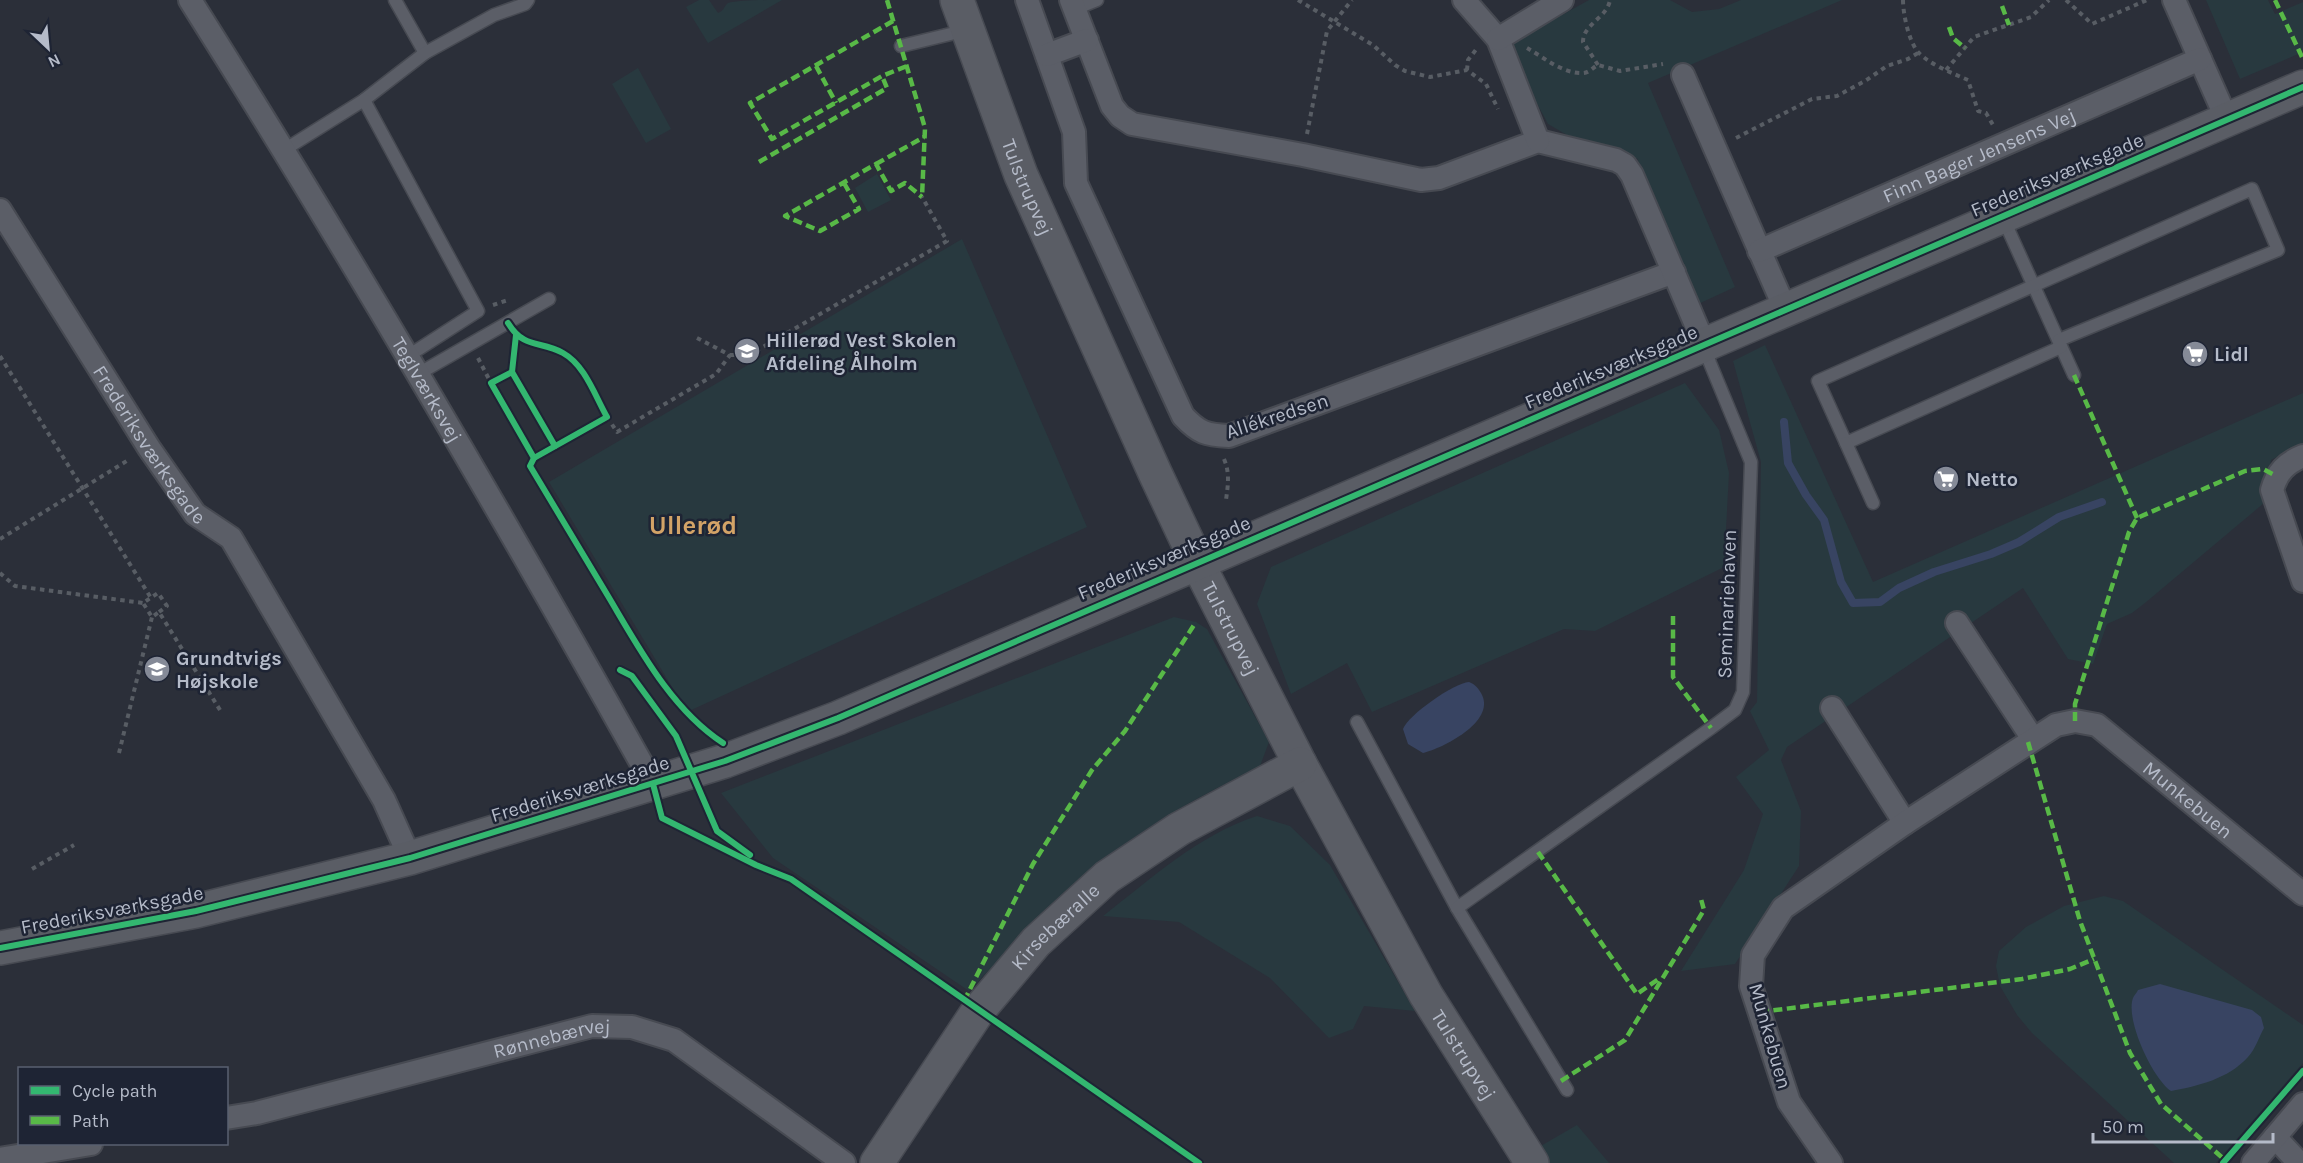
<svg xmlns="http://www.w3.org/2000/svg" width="2303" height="1163" font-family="Karla,sans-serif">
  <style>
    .green { fill: #28393f }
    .water { fill: #384462 }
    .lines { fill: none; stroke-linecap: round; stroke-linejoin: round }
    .stream { stroke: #384462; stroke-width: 8 }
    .lane-casing { stroke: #474a52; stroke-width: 15 }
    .street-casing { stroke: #474a52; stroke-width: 26 }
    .secondary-casing { stroke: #474a52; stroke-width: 36 }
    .path { stroke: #585d64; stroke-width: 4; stroke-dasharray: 4.5 4.5; stroke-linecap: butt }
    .lane { stroke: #5b5e67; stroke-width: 12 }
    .street { stroke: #5b5e67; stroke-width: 22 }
    .secondary { stroke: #5a5d65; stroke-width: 33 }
    .quiet { stroke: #58b947; stroke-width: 4.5; stroke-dasharray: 9 4.5; stroke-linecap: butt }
    .cycleway-casing { stroke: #1e2434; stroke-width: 10 }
    .cycleway { stroke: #33b770; stroke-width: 6 }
    .labels { text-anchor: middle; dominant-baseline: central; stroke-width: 5; stroke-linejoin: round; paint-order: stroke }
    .street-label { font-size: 20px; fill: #b5bbc9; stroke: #1e2434 }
    .poi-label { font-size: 20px; font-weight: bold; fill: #b5bbc9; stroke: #1e2434; text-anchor: start }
    .district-label { font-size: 26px; font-weight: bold; fill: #d3a367; stroke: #1e2434 }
  </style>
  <rect width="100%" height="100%" fill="#2b2f39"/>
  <!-- green -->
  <g class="green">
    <path d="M699,0H709L718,13C724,11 724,6 728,3C737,0 769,0 782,0L708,43L686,7Z"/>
    <polygon points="1589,0 1670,0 1692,12 1719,9 1741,0 1842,0 1648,83 1735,287 1696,305 1637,158 1632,160 1611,149 1567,135 1548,124 1506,46"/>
    <polygon points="2206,0 2268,0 2275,14 2303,2 2303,52 2240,79"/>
    <polygon points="638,68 671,129 646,143 612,84"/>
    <polygon points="877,174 891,200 868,212 855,188"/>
    <polygon points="962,239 1087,527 687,712 549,482"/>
    <polygon points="1765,345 1873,582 2303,393 2303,444 2271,460 2264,503 2145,603 2132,613 2107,624 2093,664 2068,659 2023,588 1787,747 1781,760 1801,811 1799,866 1735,964 1681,971 1744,870 1763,814 1736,777 1769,750 1750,711 1757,702 1761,462 1733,361"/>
    <polygon points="1685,383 1719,430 1729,473 1724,567 1595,631 1564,629 1372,712 1347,663 1291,694 1257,604 1271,567"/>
    <path d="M1174,617L1196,622L1207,629L1269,742L1260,766C1229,782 1197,798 1167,816C1091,863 1030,927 969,991L773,858L721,793Z"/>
    <path d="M1257,816L1290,826L1330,865L1415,1011L1364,1006L1353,1029L1329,1038L1270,978L1179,922L1103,916C1151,879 1198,835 1257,816Z"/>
    <polygon points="2104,896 2123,901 2303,1025 2303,1063 2216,1163 2174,1163 2032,1033 2017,1015 2000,986 1996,966 1999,951 2026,927 2064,906"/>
    <polygon points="1577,1125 1609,1163 1549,1163 1539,1147"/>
  </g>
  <!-- water -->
  <g class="water">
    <path d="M1469,682C1475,684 1479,689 1482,695C1495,722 1443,748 1423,753L1408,744L1403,729C1408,715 1454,683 1469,682Z"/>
    <path d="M2160,984L2252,1010L2261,1017L2264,1028C2259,1037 2255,1050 2248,1057C2228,1079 2198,1086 2171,1091C2153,1079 2125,1020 2133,998C2134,995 2137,993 2138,990Z"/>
  </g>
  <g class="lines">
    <!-- stream -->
    <polyline class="stream" points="1784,422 1788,463 1806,495 1824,520 1841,582 1853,603 1880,602 1899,588 1934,572 1991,554 2019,542 2059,517 2102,502"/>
    <defs>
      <g id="lane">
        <polyline points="395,0 425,53"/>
        <polyline points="1075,9 1097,0"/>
        <polyline points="901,46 967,30"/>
        <polyline points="364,100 425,53 494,15 525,4 528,0"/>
        <polyline points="284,150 364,100 478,311 408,356"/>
        <polyline points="2003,218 2074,375"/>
        <polyline points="2059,340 2278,250 2252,189 1818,381 1846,443 2061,347"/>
        <polyline points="418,374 549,299"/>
        <polyline points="1846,443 1873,503"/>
        <polyline points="1357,722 1457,908 1567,1090"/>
        <polyline points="1457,908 1711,728 1735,710 1743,692 1751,462 1710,363 1705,346"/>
      </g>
      <g id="street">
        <path id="s1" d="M190,0C352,257 505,519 653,784"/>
        <path d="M1027,0L1074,132L1076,183L1183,416C1199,433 1206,435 1229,436L1674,272"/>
        <polyline points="1071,0 1112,106 1120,116 1132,124 1303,155 1421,180 1439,178 1538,141 1616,160 1625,165 1632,175 1705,346"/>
        <polyline points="1464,0 1498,39 1538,141"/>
        <polyline points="2174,0 2227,120"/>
        <polyline points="1498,39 1562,0"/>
        <polyline points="1047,55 1087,40"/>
        <polyline points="1683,75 1786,311"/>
        <path id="s2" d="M0,210L149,448L195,514L231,538L384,800L410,858"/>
        <path id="s3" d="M1759,251L2200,59"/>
        <path d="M2303,456C2286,463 2277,472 2272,490L2303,581"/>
        <polyline points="1957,623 2033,739"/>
        <polyline points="1832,708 1905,823"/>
        <path id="s4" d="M226,1118L257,1113L592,1026L632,1027L674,1040L844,1163"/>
        <polyline points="2275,1137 2299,1163"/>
        <polyline points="0,1159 91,1144"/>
        <path id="s5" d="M1831,1163L1789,1102L1751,986L1753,955L1783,908L1905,823L2056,725L2075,721L2097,725L2303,894"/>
        <polyline points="2253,1163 2303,1104"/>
      </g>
      <g id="secondary">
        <path id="s6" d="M957,0L1021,175L1155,473L1197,562L1300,764L1426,995L1532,1163"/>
        <polyline points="0,948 196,911 410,858 725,761 838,718 2303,87"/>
        <path id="s7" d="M877,1163L978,1011L1036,942L1107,877L1179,829L1300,764"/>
      </g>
    </defs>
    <!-- lane casing -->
    <use href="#lane" class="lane-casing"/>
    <!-- street casing -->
    <use href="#street" class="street-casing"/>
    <!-- secondary casing -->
    <use href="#secondary" class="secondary-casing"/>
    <!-- path -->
    <g class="path">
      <polyline points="1298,0 1373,45 1395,65 1405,71 1430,77 1467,70 1486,84 1498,109"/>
      <path d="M1903,0C1903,14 1909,43 1919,53C1929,64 1954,74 1968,80L1978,111L1986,113L1993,125"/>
      <polyline points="2066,0 2092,24 2147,0"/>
      <path d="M1527,48C1543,57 1562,73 1581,73C1588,74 1592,68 1598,65L1620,71L1663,64"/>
      <path d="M1598,65L1583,42C1583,24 1607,18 1610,0"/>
      <polyline points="1467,70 1468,60 1478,47"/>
      <polyline points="1946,70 1974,37 2031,17 2049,0"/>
      <polyline points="1307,134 1327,31 1352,0"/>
      <polyline points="1736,138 1812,99 1837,96 1865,81 1887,66 1908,59 1918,53"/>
      <polyline points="493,305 508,300"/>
      <polyline points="730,355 749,355 947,241 922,197"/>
      <polyline points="0,356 151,598"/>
      <polyline points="478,358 491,383"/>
      <polyline points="607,417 617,432 716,374 730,355 695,337"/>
      <path d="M1224,459C1230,473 1228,485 1226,500"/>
      <polyline points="0,539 130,459"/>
      <polyline points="0,573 15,586 143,603"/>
      <polyline points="159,612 167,606 158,593 143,603 152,617 159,612 220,710"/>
      <polyline points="119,753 152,617"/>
      <polyline points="32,869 74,845"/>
    </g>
    <!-- lane -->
    <use href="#lane" class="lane"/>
    <!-- street -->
    <use href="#street" class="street"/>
    <!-- secondary -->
    <use href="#secondary" class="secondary"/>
    <!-- quiet -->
    <g class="quiet">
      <polyline points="887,0 925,128 922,197"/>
      <polyline points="2275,0 2303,59"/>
      <polyline points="2002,6 2009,25"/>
      <polyline points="893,21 750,103 772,139 882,76 907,66"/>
      <polyline points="1949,27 1953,38 1965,48"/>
      <polyline points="816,66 836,103"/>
      <polyline points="759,162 887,88 882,76"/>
      <polyline points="876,164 924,137"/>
      <polyline points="844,183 859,209 820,231 785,216 876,164 891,191 905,183 922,197"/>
      <polyline points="2074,375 2137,518"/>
      <polyline points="1673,616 1673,677 1711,728"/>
      <polyline points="2075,721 2075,704 2129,532 2137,518 2245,471 2263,469 2276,476"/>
      <polyline points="2028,742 2080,921 2130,1053 2161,1104 2225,1160"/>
      <polyline points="1538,852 1637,994 1660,978"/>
      <polyline points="964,1001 1033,864 1092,770 1125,731 1196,622"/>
      <polyline points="1760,1012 2022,979 2070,969 2094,959"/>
      <polyline points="1561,1081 1625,1040 1704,910 1701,899"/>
    </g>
    <defs>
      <g id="cycleway">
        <path d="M508,323C525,350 540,340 563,353C585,365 595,396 607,417L534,458L491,383L512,372L516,335"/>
        <polyline points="512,372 555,446"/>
        <path d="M534,458L530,466C556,509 582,553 608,596C639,648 671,709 723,743"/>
        <polyline points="620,670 632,676 676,736 717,831 750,855"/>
        <polyline points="653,784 662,818 756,865 791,879 1199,1163"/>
        <polyline points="0,948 196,911 410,858 725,761 838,718 2303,87"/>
        <polyline points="2223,1163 2303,1071"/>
      </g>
    </defs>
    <!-- cycleway casing -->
    <use href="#cycleway" class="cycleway-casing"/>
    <!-- cycleway -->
    <use href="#cycleway" class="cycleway"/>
  </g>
  <!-- icons -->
  <defs>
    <symbol id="school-disc" viewBox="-11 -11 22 22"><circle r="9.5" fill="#858a97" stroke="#1e2434"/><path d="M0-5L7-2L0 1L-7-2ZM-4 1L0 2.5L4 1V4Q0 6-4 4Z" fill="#fff"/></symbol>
    <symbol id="supermarket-disc" viewBox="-11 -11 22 22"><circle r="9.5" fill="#858a97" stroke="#1e2434"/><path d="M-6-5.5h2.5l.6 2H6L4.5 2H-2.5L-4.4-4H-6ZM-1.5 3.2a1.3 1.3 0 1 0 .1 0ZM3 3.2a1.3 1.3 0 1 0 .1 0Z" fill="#fff"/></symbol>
  </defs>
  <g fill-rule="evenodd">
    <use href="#school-disc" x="732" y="336" width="30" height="30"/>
    <use href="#supermarket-disc" x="2180" y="339" width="30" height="30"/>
    <use href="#supermarket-disc" x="1931" y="464" width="30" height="30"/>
    <use href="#school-disc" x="142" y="654" width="30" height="30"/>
  </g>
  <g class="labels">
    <!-- street labels -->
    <g class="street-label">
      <text stroke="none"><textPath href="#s3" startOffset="240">Finn Bager Jensens Vej</textPath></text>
      <text transform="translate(2057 175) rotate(-23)">Frederiksværksgade</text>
      <text stroke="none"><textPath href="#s6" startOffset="200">Tulstrupvej</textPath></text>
      <text transform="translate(1611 367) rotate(-23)">Frederiksværksgade</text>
      <text stroke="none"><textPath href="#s1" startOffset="456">Teglværksvej</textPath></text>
      <text transform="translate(1277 416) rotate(-18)">Allékredsen</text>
      <text stroke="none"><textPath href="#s2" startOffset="278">Frederiksværksgade</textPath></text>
      <text transform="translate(1164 558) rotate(-23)">Frederiksværksgade</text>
      <text transform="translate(1727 604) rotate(-88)">Seminariehaven</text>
      <text stroke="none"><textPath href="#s6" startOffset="686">Tulstrupvej</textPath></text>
      <text transform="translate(580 789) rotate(-17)">Frederiksværksgade</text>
      <text stroke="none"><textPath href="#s5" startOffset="771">Munkebuen</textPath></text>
      <text transform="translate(112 910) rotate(-11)">Frederiksværksgade</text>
      <text stroke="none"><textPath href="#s7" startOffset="297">Kirsebæralle</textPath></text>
      <text transform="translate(1770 1036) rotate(74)">Munkebuen</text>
      <text stroke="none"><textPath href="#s4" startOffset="336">Rønnebærvej</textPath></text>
      <text stroke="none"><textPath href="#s6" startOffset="1172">Tulstrupvej</textPath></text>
    </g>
    <!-- poi labels -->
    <g class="poi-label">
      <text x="766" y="340">Hillerød Vest Skolen<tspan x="766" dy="23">Afdeling Ålholm</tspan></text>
      <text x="2214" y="354">Lidl</text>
      <text x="1966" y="479">Netto</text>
      <text x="176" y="658">Grundtvigs<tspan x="176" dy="23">Højskole</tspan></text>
    </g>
    <!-- district labels -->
    <g class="district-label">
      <text x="693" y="525">Ullerød</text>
    </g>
  </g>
  <!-- legend -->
  <rect x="18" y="1067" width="210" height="78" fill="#1e2434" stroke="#5a6070" stroke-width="1.5"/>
  <rect x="30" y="1086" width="30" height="9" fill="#33b770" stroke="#5a6070" stroke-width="1.5"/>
  <text x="72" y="1097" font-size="18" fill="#b5bbc9">Cycle path</text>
  <rect x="30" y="1116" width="30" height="9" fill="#58b947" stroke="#5a6070" stroke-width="1.5"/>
  <text x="72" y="1127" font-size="18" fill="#b5bbc9">Path</text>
  <!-- north arrow -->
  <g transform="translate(48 48) rotate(154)" stroke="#1e2434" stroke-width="4.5" paint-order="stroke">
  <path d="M0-4.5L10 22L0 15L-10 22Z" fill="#b5bbc9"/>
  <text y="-9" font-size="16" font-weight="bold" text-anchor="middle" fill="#b5bbc9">N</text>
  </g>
  <!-- scale -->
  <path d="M2093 1133v9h180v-9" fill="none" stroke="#b5bbc9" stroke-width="3"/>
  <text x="2102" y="1133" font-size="18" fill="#b5bbc9" stroke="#1e2434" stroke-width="4.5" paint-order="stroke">50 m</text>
</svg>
